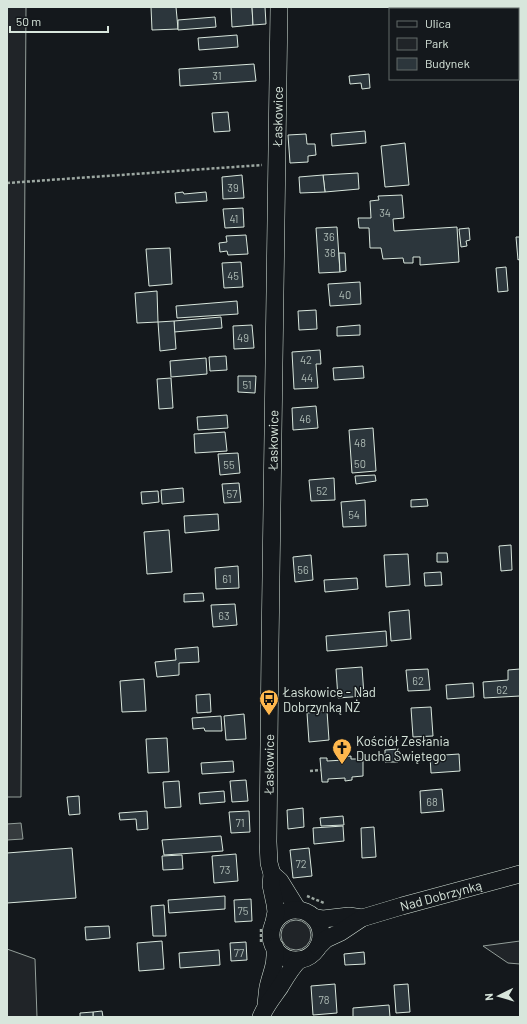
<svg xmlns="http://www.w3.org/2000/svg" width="527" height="1024" font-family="Barlow,sans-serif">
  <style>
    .green { fill: #202428; stroke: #939e99 }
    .water { fill: #363b3e; stroke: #939e99 }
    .building { fill: #2c363c; stroke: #d8e6dc }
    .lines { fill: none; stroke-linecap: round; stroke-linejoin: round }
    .secondary-casing { stroke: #d8e6dc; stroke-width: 18 }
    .path { stroke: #9da8a2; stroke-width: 2.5; stroke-dasharray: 3 2; stroke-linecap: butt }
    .secondary { stroke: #14181c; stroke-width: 17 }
    .labels { text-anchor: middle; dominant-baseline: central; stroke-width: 3; stroke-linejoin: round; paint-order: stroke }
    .number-label { font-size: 11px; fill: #adbab4 }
    .street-label { font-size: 13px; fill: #d8e6dc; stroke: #14181c }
    .poi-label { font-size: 13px; fill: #d8e6dc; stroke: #14181c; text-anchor: start }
  </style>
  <rect width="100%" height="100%" fill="#14181c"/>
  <!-- green -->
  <g class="green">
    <polygon points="7,7 26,7 21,797 7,797"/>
    <circle cx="296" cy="935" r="15"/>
    <polygon points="520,941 520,964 508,963 483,946"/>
    <polygon points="7,949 35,959 37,1017 7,1017"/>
  </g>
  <!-- water -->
  <polygon class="water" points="21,823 23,839 7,840 7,824"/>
  <!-- building -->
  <g class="building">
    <polygon points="151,7 176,7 178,29 152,30"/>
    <polygon points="231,7 252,7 253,25 232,27"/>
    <polygon points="252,7 265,7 266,24 253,25"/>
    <polygon points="215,17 216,27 178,30 178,20"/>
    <polygon points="237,35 238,47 199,50 198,38"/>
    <polygon points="254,64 256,81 180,86 179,69"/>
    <polygon points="369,74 370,88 362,89 361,83 350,84 349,76"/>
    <polygon points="228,112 230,131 214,132 212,113"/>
    <polygon points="365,131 366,143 332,146 331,134"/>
    <polygon points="306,134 307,144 315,144 316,155 308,156 308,162 290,163 288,135"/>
    <polygon points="405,143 409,185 385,187 381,146"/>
    <polygon points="358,173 359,189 325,192 323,175"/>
    <polygon points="242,175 244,198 223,199 222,177"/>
    <polygon points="323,175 325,192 300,193 299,177"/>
    <polygon points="183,192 184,194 206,192 207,201 176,203 175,193"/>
    <polygon points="402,195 404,218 393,219 394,231 457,227 459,262 420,265 420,257 413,257 413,263 404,263 403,258 383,259 381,248 370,248 369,228 359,228 358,218 371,218 370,201 379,200 378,196"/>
    <polygon points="243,208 244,227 225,228 223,209"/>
    <polygon points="337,227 340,272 319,273 316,228"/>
    <polygon points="469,228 470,240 466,241 467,246 461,247 459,229"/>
    <polygon points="246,235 248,254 228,255 227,251 220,252 219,243 227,242 226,236"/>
    <polygon points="516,237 520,237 520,259 518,260"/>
    <polygon points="170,248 172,284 149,286 146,249"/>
    <polygon points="339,253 345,253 346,271 340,272"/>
    <polygon points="241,262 243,287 224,288 222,263"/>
    <polygon points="506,267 508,291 498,292 496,268"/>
    <polygon points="360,282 361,304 330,306 328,284"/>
    <polygon points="157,291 158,322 137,323 135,293"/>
    <polygon points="237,301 238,314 177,318 176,306"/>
    <polygon points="316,310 317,329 299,330 298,311"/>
    <polygon points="221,317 222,328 174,332 174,321"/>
    <polygon points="174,321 176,349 160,351 158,322"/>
    <polygon points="252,325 254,348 234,349 233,326"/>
    <polygon points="360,325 360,335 337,336 337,327"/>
    <polygon points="320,350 321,364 316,364 318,388 294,389 292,352"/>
    <polygon points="226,356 227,370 210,371 209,357"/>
    <polygon points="206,358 207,374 171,377 170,361"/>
    <polygon points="363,366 364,378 334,380 333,368"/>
    <polygon points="238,376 256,376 255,393 238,392"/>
    <polygon points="171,378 173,408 159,409 157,379"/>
    <polygon points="316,406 318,428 293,430 292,408"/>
    <polygon points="227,415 228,428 198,430 197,417"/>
    <polygon points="373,428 376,471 352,473 349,430"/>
    <polygon points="225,432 227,451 195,453 194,434"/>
    <polygon points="238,453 240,473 220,475 218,454"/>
    <polygon points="375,475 376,481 356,484 355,476"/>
    <polygon points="334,478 335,500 311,501 309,480"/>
    <polygon points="239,483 241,502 224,503 222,484"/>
    <polygon points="183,488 184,502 162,504 161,490"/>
    <polygon points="158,491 159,502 142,504 141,492"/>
    <polygon points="427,499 428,506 411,507 411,500"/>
    <polygon points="365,500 366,526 343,527 341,502"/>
    <polygon points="218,514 219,530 185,533 184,516"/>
    <polygon points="169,530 172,572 147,574 144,532"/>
    <polygon points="511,545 512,570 501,571 499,546"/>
    <polygon points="437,553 447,553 448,562 437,562"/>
    <polygon points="408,554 410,585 386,587 384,555"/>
    <polygon points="311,555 313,580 295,582 293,557"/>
    <polygon points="238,566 239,588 216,589 215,568"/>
    <polygon points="441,572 442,585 425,586 424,573"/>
    <polygon points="357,578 358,589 325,592 324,580"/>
    <polygon points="203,593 204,601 184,602 184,594"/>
    <polygon points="235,604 237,625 213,627 211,605"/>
    <polygon points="409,610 411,639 391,641 389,612"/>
    <polygon points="386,631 387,646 327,651 326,636"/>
    <polygon points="198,647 199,662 179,663 179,675 157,677 155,662 176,660 175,649"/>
    <polygon points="362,667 364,696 338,698 336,669"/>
    <polygon points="428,669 430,690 408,691 406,670"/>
    <polygon points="520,669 520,696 484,698 483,682 508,680 508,670"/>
    <polygon points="144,679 146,711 122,712 120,681"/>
    <polygon points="473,683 474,697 447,699 446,685"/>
    <polygon points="210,694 211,712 197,713 196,695"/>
    <polygon points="431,707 433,736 413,737 411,708"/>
    <polygon points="327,711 329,740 309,742 307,713"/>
    <polygon points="244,714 246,739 226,740 224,716"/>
    <polygon points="221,716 222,731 205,731 204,728 193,729 192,718"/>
    <polygon points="167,738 169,772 148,773 146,739"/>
    <polygon points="398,749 398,762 385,762 385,750"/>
    <polygon points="459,754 460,771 431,773 430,756"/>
    <polygon points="351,756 351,759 363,759 363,776 352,777 352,780 345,781 345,778 328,779 328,782 322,782 320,758 327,758 327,761 344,760 344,757"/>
    <polygon points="233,761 234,772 202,774 201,763"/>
    <polygon points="246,780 248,801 232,802 230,781"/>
    <polygon points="179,781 181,807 165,808 163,782"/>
    <polygon points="442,789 444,811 421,813 420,791"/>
    <polygon points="224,791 225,802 200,804 199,793"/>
    <polygon points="79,796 80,814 69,815 67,797"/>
    <polygon points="303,808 304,827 288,829 287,810"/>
    <polygon points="147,811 148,829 137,830 136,819 120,820 119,813"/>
    <polygon points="249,811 250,832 231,833 229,812"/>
    <polygon points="343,816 344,825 321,826 320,818"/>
    <polygon points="343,826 344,841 314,844 313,828"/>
    <polygon points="374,827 376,857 362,858 361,828"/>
    <polygon points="221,836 223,851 164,855 162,840"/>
    <polygon points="72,848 76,898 7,903 7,853"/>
    <polygon points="309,848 312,876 293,878 290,850"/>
    <polygon points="236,854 238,881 214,883 212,856"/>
    <polygon points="182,855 183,869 163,870 162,856"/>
    <polygon points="225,896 225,909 169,913 168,900"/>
    <polygon points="251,899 252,921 235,922 234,900"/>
    <polygon points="164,905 166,936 153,936 151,906"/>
    <polygon points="109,926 110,938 86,940 85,927"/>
    <polygon points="162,941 164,969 139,971 137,943"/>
    <polygon points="246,942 247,960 231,961 230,943"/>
    <polygon points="219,950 220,965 180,968 179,953"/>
    <polygon points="364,952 365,964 345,965 344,954"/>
    <polygon points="335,984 337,1013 313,1015 311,986"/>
    <polygon points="408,984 410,1012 396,1013 394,985"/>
    <polygon points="389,1005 390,1017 353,1017 353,1008"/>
    <polygon points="102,1011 103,1017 93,1017 93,1012"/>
    <polygon points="93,1012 93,1017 80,1017 80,1013"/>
  </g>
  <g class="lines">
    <defs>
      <g id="secondary">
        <polyline points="272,874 280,881 298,910"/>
        <circle cx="296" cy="935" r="25"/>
        <polyline points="313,917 323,919 349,916 362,918"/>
        <path id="s1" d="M274,922L276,912L275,904L271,885L272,874L269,863L268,842L270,648L279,7"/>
        <path id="s2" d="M318,947L326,939L341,932L362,918L402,906L520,874"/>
        <path d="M266,1003C267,998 267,992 268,987C272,970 276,966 275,947"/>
        <path d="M261,1017C266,1005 273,997 280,987C286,977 291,968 299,960"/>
      </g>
    </defs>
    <!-- secondary casing -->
    <use href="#secondary" class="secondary-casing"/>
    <!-- path -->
    <g class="path">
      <polyline points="7,183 262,165"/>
      <polyline points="310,771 321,770"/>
      <polyline points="307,896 324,903"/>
      <polyline points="261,942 261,929"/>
    </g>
    <!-- secondary -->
    <use href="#secondary" class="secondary"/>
  </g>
  <!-- icons -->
  <defs>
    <symbol id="bus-pin" viewBox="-11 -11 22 30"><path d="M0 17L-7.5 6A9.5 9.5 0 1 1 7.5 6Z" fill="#ffb74d" stroke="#14181c"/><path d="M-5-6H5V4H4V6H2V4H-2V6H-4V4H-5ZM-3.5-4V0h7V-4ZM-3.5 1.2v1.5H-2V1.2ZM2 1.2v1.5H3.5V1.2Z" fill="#111"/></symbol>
    <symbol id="church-pin" viewBox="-11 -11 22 30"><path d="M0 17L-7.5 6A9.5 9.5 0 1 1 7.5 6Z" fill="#ffb74d" stroke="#14181c"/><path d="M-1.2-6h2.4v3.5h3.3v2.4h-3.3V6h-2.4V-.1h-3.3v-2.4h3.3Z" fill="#111"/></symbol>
  </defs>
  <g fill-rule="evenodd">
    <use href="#bus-pin" x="258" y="688" width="22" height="30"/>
    <use href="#church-pin" x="331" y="737" width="22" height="30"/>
  </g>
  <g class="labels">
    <!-- number labels -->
    <g class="number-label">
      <text x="217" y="75">31</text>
      <text x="233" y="187">39</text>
      <text x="385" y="212">34</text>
      <text x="234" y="218">41</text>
      <text x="329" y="236">36</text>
      <text x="330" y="252">38</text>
      <text x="233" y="275">45</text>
      <text x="345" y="294">40</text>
      <text x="243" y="337">49</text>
      <text x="306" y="359">42</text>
      <text x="307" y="377">44</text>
      <text x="247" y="384">51</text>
      <text x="305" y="418">46</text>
      <text x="360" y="442">48</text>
      <text x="360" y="463">50</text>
      <text x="229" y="464">55</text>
      <text x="322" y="490">52</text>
      <text x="232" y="493">57</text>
      <text x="354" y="514">54</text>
      <text x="303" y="569">56</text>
      <text x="227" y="578">61</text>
      <text x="224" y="615">63</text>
      <text x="418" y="680">62</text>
      <text x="502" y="689">62</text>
      <text x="432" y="801">68</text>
      <text x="240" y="822">71</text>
      <text x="301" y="863">72</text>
      <text x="225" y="869">73</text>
      <text x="243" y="910">75</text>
      <text x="239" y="952">77</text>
      <text x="324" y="999">78</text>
    </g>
    <!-- street labels -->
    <g class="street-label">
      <text stroke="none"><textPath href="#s1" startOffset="807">Łaskowice</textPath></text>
      <text stroke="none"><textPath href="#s1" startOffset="483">Łaskowice</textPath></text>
      <text stroke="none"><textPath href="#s1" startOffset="159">Łaskowice</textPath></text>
      <text stroke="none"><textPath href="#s2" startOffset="135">Nad Dobrzynką</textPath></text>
    </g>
    <!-- poi labels -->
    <g class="poi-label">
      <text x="283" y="692">Łaskowice - Nad<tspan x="283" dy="15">Dobrzynką NŻ</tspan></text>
      <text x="356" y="741">Kościół Zesłania<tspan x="356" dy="15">Ducha Świętego</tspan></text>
    </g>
  </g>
  <!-- border -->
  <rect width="527" height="1024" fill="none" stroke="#d8e6dc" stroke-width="16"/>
  <!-- legend -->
  <rect x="389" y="8" width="130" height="72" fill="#14181c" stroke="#626a69"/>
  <rect x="397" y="21" width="20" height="6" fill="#14181c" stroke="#626a69"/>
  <text x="425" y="28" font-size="12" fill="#d8e6dc">Ulica</text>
  <rect x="397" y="38" width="20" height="12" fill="#202428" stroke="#626a69"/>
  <text x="425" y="48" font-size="12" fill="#d8e6dc">Park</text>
  <rect x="397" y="58" width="20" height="12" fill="#2c363c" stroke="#626a69"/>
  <text x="425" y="68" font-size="12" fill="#d8e6dc">Budynek</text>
  <!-- north arrow -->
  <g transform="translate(499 996) rotate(265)" stroke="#14181c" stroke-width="3" paint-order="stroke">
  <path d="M0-3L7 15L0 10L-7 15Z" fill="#d8e6dc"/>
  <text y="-6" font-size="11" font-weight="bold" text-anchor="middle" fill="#d8e6dc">N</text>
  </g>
  <!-- scale -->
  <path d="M10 26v6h98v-6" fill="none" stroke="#d8e6dc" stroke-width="2"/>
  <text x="16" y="26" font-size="12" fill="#d8e6dc" stroke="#14181c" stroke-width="3" paint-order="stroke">50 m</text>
</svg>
